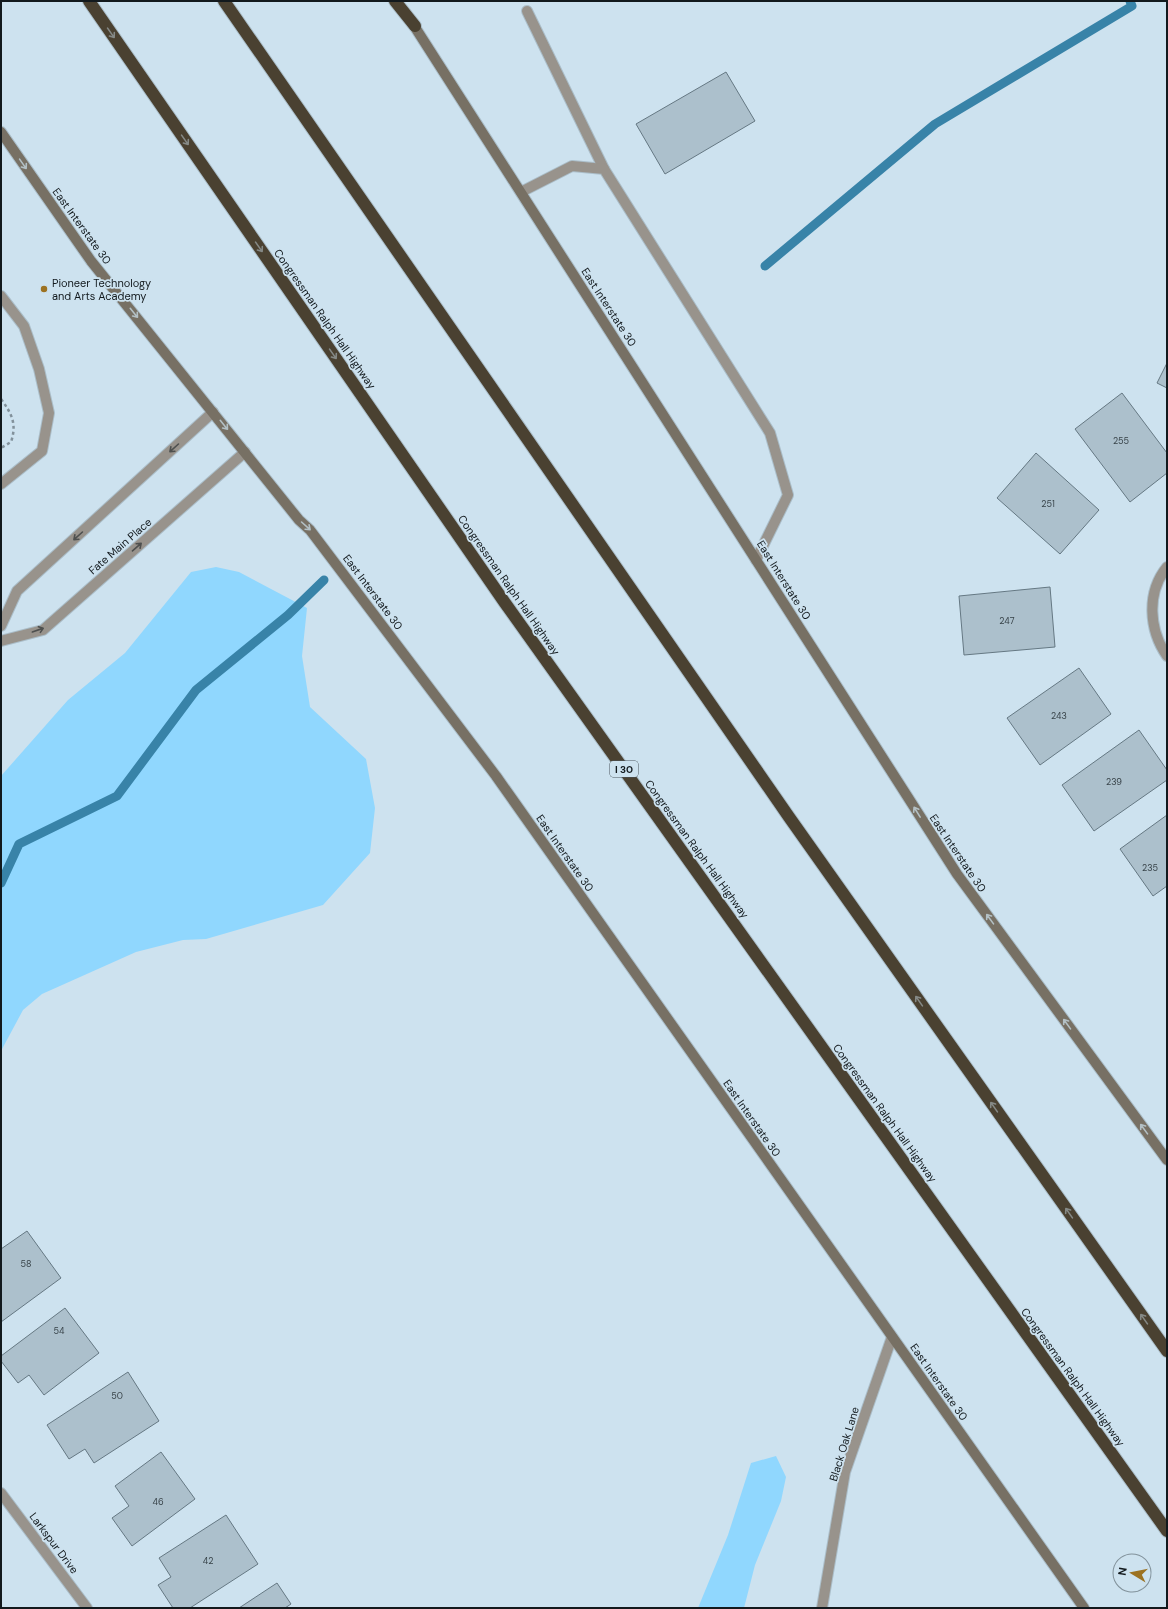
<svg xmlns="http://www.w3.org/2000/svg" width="1168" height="1609" font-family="'DM Sans',sans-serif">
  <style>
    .green { fill: #90d7fe }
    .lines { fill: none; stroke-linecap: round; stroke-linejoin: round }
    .stream { stroke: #3883a8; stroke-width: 9 }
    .building { fill: #acc0cc; stroke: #657883 }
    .service-casing { stroke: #abbec9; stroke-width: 12 }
    .minor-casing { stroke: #abbec9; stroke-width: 12 }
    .tertiary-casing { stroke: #abbec9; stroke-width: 12 }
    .secondary-casing { stroke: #abbec9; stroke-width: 12 }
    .motorway-casing { stroke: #abbec9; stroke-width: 14 }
    .path { stroke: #82919b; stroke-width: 2.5; stroke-dasharray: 3 3; stroke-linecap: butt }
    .service { stroke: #98938c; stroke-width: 10 }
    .minor { stroke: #98938c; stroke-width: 10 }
    .tertiary { stroke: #98938c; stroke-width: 10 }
    .secondary { stroke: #777064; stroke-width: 10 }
    .motorway { stroke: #4a4131; stroke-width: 12 }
    .oneway { stroke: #858986 }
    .oneway2 { stroke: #b3c0c5 }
    .oneway3 { stroke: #4e504f }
    .poi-dot { fill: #9c7221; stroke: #cde2ef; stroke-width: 1.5 }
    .labels { text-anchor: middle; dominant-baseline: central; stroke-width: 3.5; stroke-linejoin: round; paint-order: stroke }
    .number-label { font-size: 9px; fill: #384349 }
    .shield { fill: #cde2ef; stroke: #4a555c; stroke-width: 1 }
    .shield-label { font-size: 10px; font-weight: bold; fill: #12191d }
    .street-label { font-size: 11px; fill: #12191d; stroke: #cde2ef }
    .poi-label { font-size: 11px; fill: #12191d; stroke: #cde2ef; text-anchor: start }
  </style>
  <rect width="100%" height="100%" fill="#cde2ef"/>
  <!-- green -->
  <g class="green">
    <polygon points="216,567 239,572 307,608 302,656 310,707 366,759 375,808 370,853 323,905 206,939 183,940 136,952 42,994 23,1010 1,1051 1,776 68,700 125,653 191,572"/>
    <polygon points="776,1456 786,1477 781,1501 755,1565 744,1608 698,1608 728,1535 751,1463"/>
  </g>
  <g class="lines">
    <!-- stream -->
    <g class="stream">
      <polyline points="765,266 935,124 1132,6 1130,1"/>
      <polyline points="1,883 19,844 117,796 196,690 288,615 324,580"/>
    </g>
  </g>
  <!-- building -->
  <g class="building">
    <polygon points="726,72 755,121 665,174 636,124"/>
    <polygon points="1167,363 1167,388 1157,383"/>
    <polygon points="1122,393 1167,453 1167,473 1130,502 1075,429"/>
    <polygon points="1036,453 1099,510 1060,554 997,498"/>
    <polygon points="1050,587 1055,647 964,655 959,596"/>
    <polygon points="1079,668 1111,714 1040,765 1007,718"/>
    <polygon points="1139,730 1167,770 1167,780 1094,831 1062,785"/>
    <polygon points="1167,815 1167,886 1153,896 1120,849"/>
    <polygon points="27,1231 61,1278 1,1322 1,1249"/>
    <polygon points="65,1308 99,1353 44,1395 29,1375 18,1383 1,1361 1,1356"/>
    <polygon points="128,1372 159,1421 94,1463 85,1449 69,1459 47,1425"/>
    <polygon points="161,1452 195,1499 132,1546 112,1518 129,1506 115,1486"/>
    <polygon points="226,1515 258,1564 190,1608 173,1608 158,1585 171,1577 159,1558"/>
    <polygon points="277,1583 291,1604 285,1608 239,1608"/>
  </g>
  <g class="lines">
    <defs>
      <g id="service">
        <polyline points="527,11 604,169"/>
        <polyline points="521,192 572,166 604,169 770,433 788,495 756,560"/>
        <polyline points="1,296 24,326 39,369 49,413 42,451 1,484"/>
      </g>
      <g id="minor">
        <path d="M1167,567C1146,593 1149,630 1167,656"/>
        <polyline points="1,1493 87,1608"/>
        <polyline points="822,1608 845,1472 892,1337"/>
      </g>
      <g id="tertiary">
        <polyline points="1,626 17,591 213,412"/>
        <polyline points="1,641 43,630 245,452"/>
      </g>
      <g id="secondary">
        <polyline points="411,21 957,874 1167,1160"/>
        <polyline points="1,132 91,261 299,520 310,530 496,776 1084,1608"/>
      </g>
      <g id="motorway">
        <polyline points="89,1 505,603 1167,1531"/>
        <polyline points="224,1 789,817 1167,1351"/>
        <polyline points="395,1 415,26"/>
      </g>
    </defs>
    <!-- service casing -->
    <use href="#service" class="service-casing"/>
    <!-- minor casing -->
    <use href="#minor" class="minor-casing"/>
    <!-- tertiary casing -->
    <use href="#tertiary" class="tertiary-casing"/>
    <!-- secondary casing -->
    <use href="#secondary" class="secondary-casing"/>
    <!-- motorway casing -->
    <use href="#motorway" class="motorway-casing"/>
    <!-- path -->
    <path class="path" d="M1,399C12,414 17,424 11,442L1,448"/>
    <!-- service -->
    <use href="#service" class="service"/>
    <!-- minor -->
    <use href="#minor" class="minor"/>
    <!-- tertiary -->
    <use href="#tertiary" class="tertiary"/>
    <!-- secondary -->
    <use href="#secondary" class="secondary"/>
    <!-- motorway -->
    <use href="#motorway" class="motorway"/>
  </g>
  <!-- one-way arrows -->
  <defs><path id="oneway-shaft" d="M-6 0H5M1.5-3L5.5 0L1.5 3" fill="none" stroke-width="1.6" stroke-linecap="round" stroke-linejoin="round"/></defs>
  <g class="oneway">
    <use href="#oneway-shaft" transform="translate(111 33) rotate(55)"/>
    <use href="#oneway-shaft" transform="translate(185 140) rotate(55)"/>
    <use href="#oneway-shaft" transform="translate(259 247) rotate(55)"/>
    <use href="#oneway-shaft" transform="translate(333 354) rotate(55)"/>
    <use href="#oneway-shaft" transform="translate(919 1001) rotate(-125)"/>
    <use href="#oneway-shaft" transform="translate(994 1107) rotate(-125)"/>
    <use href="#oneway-shaft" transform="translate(1069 1213) rotate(-125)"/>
    <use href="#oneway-shaft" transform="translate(1144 1319) rotate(-125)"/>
  </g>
  <g class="oneway2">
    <use href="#oneway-shaft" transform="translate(23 164) rotate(55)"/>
    <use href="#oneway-shaft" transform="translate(134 313) rotate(51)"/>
    <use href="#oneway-shaft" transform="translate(224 425) rotate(51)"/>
    <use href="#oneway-shaft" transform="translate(306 526) rotate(42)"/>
    <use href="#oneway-shaft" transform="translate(917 812) rotate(-122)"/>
    <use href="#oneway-shaft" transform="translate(990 919) rotate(-126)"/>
    <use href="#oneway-shaft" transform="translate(1067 1024) rotate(-126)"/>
    <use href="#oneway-shaft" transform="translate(1144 1129) rotate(-126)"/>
  </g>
  <g class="oneway3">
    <use href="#oneway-shaft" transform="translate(174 448) rotate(138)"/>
    <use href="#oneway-shaft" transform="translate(78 536) rotate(138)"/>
    <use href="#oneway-shaft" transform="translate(137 547) rotate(-41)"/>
    <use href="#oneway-shaft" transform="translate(38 630) rotate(-19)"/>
  </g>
  <!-- markers -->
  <circle class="poi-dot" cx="44" cy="289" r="4"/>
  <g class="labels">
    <!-- number labels -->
    <g class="number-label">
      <text x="1121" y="441">255</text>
      <text x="1048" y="504">251</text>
      <text x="1007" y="621">247</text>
      <text x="1059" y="716">243</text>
      <text x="1114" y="782">239</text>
      <text x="1150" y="868">235</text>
      <text x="26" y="1264">58</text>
      <text x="59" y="1331">54</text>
      <text x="117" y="1396">50</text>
      <text x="158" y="1502">46</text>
      <text x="208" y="1561">42</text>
    </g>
    <!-- shield labels -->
    <rect class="shield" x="610" y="761" width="28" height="16" rx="3"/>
    <g class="shield-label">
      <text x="624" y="769">I 30</text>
    </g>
    <!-- street labels -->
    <g class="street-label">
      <text transform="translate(82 226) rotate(54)">East Interstate 30</text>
      <text transform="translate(609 307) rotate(57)">East Interstate 30</text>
      <text transform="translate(325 319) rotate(55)">Congressman Ralph Hall Highway</text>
      <text transform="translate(120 546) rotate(-41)">Fate Main Place</text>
      <text transform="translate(784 580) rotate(58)">East Interstate 30</text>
      <text transform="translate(509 585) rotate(55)">Congressman Ralph Hall Highway</text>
      <text transform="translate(373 592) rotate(53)">East Interstate 30</text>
      <text transform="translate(697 849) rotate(54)">Congressman Ralph Hall Highway</text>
      <text transform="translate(565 853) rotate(55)">East Interstate 30</text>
      <text transform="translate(958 853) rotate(56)">East Interstate 30</text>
      <text transform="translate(885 1113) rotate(54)">Congressman Ralph Hall Highway</text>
      <text transform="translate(752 1118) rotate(55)">East Interstate 30</text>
      <text transform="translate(1073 1377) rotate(54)">Congressman Ralph Hall Highway</text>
      <text transform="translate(939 1382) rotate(55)">East Interstate 30</text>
      <text transform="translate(844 1444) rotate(-73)">Black Oak Lane</text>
      <text transform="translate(54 1543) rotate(53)">Larkspur Drive</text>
    </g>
    <!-- poi labels -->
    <g class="poi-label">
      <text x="52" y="283">Pioneer Technology<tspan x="52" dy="13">and Arts Academy</tspan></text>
    </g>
  </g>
  <!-- border -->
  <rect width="1168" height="1609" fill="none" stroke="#12191d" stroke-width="4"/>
  <!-- north arrow -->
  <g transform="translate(1132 1573) rotate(280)"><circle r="19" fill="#cde2ef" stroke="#82929b"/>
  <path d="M0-3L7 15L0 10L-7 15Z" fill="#9c7221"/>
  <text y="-6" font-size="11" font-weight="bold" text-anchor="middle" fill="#12191d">N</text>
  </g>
</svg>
